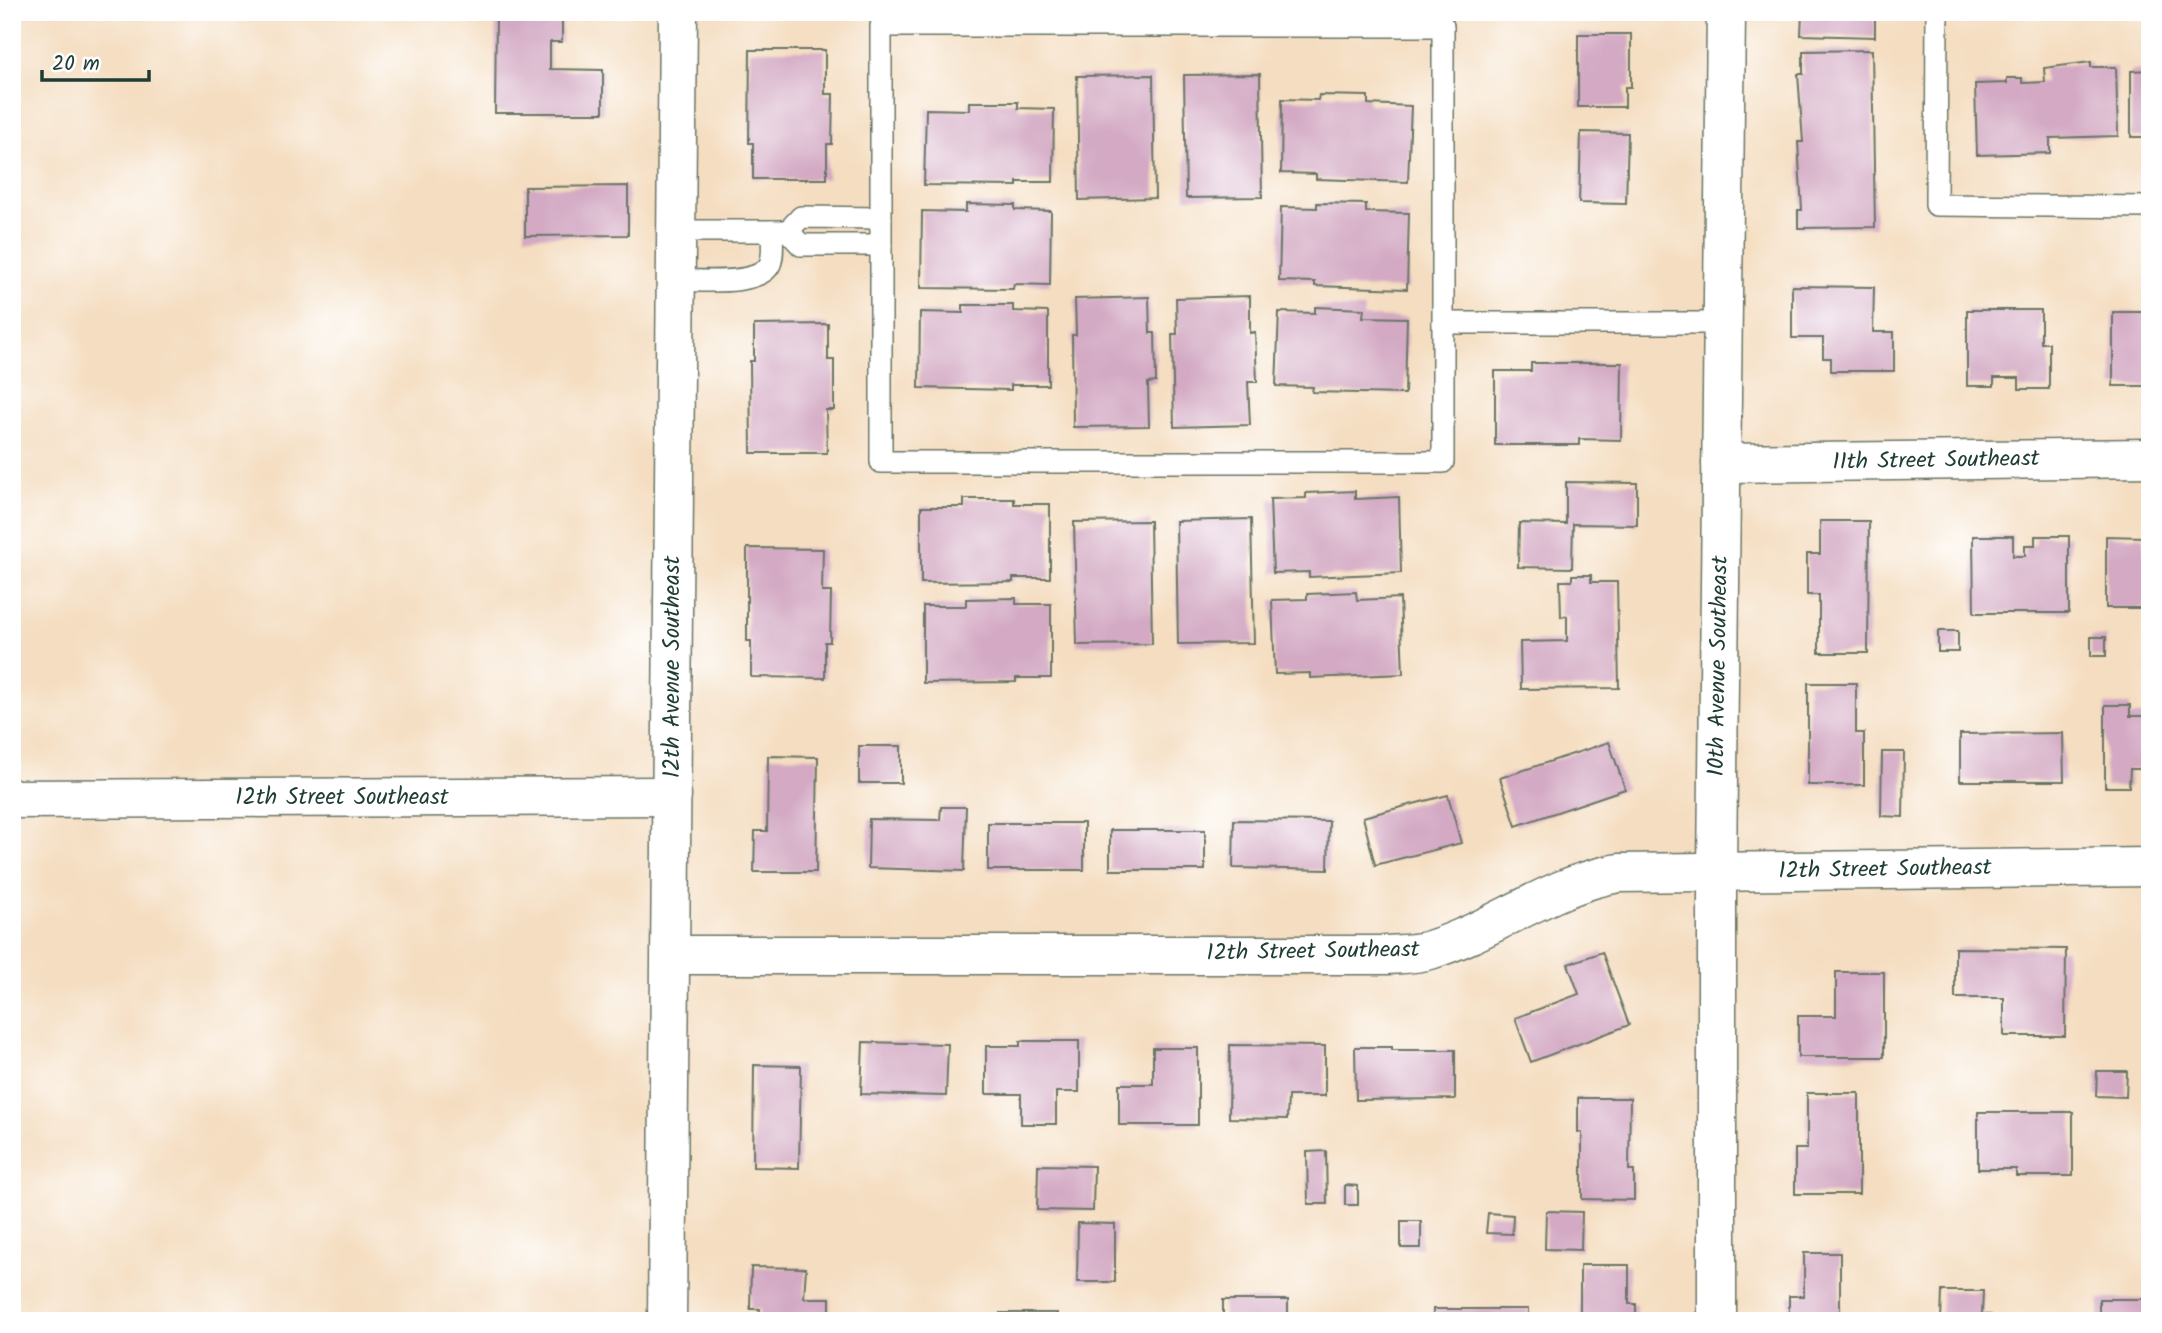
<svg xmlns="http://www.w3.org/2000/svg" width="2162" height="1333" font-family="Kalam,sans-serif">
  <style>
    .building { fill: #d3a9c3 }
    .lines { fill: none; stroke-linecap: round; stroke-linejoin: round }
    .service-casing { stroke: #6a7565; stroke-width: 24 }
    .minor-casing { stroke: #6a7565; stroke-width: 41 }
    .service { stroke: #fff; stroke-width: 21 }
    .minor { stroke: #fff; stroke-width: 38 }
    .labels { text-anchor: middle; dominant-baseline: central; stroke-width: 5; stroke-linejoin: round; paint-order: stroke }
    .street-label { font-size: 23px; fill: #1f3d34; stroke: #fff }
  </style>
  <rect width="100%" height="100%" fill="#fff"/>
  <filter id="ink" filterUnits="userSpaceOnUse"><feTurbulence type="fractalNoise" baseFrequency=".0143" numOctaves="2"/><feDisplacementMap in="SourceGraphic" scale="14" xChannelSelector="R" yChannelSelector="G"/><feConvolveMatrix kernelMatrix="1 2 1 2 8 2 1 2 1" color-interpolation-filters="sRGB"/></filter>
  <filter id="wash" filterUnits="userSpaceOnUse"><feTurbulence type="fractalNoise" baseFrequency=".00686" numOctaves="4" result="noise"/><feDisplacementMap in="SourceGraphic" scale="28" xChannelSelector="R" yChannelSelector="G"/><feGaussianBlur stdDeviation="1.57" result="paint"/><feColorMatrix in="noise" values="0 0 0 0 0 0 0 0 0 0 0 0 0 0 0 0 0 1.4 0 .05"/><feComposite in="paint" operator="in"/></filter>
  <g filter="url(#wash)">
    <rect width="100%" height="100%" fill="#f4ddc0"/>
    <g id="blocks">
      <!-- building -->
      <g class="building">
        <polygon points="496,12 562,12 562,42 550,42 550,69 603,70 603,113 495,113"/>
        <polygon points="1802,12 1875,12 1875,37 1801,35"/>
        <polygon points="1578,34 1631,34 1631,87 1625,87 1625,107 1578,107"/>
        <polygon points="750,50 825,50 825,94 833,94 832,144 827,144 827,179 753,179 753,143 749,143"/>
        <polygon points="1872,50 1875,227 1798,228 1798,210 1802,210 1798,142 1803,142 1798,74 1803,74 1803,51"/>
        <polygon points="2091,62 2091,67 2116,67 2118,136 2050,138 2050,153 1977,155 1975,84 2007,83 2007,78 2022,78 2022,83 2045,82 2044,68"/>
        <polygon points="2150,70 2150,137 2131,137 2131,71"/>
        <polygon points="1260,74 1262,197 1186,198 1184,75"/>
        <polygon points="1153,75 1155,198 1079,200 1077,76"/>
        <polygon points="1319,95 1368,96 1368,104 1411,106 1408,182 1316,179 1316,174 1281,173 1282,99 1318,100"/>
        <polygon points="969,102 1018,102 1018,108 1054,109 1053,182 1017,182 1017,186 924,185 926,109 969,110"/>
        <polygon points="1581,132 1628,133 1626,204 1579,203"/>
        <polygon points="628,186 628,235 525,236 525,187"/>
        <polygon points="1317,203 1366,204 1366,212 1409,213 1407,289 1315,286 1315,282 1279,281 1281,207 1317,208"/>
        <polygon points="966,204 1015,205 1015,210 1051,211 1050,285 1014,284 1013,289 921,288 922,211 966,212"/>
        <polygon points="1792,286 1874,287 1873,332 1894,332 1894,371 1831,371 1831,358 1823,358 1823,338 1792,338"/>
        <polygon points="1250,296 1250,333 1255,332 1257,382 1248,382 1250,425 1174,427 1172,334 1177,334 1176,298"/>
        <polygon points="1149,297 1150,333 1155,333 1156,382 1148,383 1149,426 1073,427 1072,335 1076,335 1075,299"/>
        <polygon points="963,305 1013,305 1013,311 1048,312 1048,385 1011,385 1011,390 919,388 920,312 963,313"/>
        <polygon points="1315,307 1364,309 1363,317 1407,318 1405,394 1312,392 1313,387 1276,386 1279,312 1315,313"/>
        <polygon points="1967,310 2041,310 2041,343 2049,343 2049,389 2019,389 2019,378 1994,378 1994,386 1967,386"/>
        <rect x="2113" y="312" width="37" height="74"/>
        <polygon points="828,324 828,360 834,360 834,410 826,410 827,453 751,453 750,361 754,361 754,325"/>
        <polygon points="1531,363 1622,363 1621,440 1579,439 1579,445 1495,445 1495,371 1531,371"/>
        <polygon points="1566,482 1637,483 1637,525 1573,524 1572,568 1518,567 1519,523 1566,524"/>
        <polygon points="1355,491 1355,499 1399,497 1401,573 1309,577 1309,572 1273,573 1270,499 1306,498 1306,493"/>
        <polygon points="964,499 1014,499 1014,504 1050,504 1050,578 1013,578 1013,582 921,583 921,507 964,507"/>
        <polygon points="1251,519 1254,643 1178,644 1176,521"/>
        <polygon points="1150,521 1152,644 1077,645 1074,522"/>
        <polygon points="1820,521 1869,521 1868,653 1819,653 1819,595 1807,595 1807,554 1820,554"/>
        <polygon points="1973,536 2013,536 2013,556 2025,556 2025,545 2035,545 2035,536 2069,536 2069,613 1974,613"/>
        <polygon points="2106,536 2144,537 2144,553 2150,553 2150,608 2106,608"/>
        <polygon points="747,548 823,549 822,592 831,592 830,642 825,642 825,678 751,677 751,641 747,641"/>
        <polygon points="1572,575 1591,575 1591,582 1617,582 1619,688 1521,689 1520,642 1567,641 1567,616 1561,617 1560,581 1572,581"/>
        <polygon points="1356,592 1357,600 1400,598 1403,674 1310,678 1310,673 1275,674 1272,600 1307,599 1307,594"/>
        <polygon points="1016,598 1016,604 1051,604 1051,678 1016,678 1016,682 923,683 923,606 966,606 966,599"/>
        <rect x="1938" y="631" width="20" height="21"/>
        <rect x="2091" y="637" width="15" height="19"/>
        <polygon points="1808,683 1856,683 1856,733 1864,733 1864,785 1808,785"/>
        <polygon points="2105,705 2130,705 2130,716 2150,716 2150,769 2130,769 2129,787 2105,787"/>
        <polygon points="2063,733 2064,781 1960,781 1960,734"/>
        <polygon points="1609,742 1625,789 1516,826 1500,778"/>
        <rect x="859" y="746" width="42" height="37"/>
        <polygon points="1882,752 1904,752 1903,817 1881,816"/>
        <polygon points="768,756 818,757 816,872 754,872 755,831 767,831"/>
        <polygon points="1448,795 1461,843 1375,865 1363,817"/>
        <polygon points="941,807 966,807 964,871 868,868 869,819 940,820"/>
        <polygon points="1234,820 1329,821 1328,870 1233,868"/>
        <rect x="988" y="823" width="96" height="47"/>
        <rect x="1110" y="830" width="95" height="40"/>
        <polygon points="1955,948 2066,949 2065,1036 2004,1036 2004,998 1955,998"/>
        <polygon points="1602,952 1629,1025 1531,1062 1515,1018 1579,994 1568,964"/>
        <polygon points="1836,972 1884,972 1884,1057 1798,1057 1798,1016 1836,1016"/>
        <polygon points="1020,1041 1079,1041 1079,1092 1056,1092 1056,1124 1021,1124 1021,1094 986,1094 986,1046 1020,1046"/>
        <polygon points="863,1042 948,1044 946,1096 861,1094"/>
        <polygon points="1230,1045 1325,1046 1325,1096 1288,1096 1287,1119 1229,1118"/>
        <polygon points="1355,1047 1392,1047 1392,1050 1455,1050 1455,1099 1356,1100"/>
        <polygon points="1153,1048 1198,1048 1198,1125 1119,1125 1119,1084 1153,1084"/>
        <polygon points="754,1065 801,1066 799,1168 753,1167"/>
        <polygon points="2097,1071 2127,1071 2126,1097 2096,1096"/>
        <polygon points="1807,1093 1859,1093 1859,1194 1795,1194 1795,1149 1807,1149"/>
        <polygon points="1578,1098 1630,1098 1629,1170 1634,1170 1634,1200 1582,1199 1582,1132 1578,1132"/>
        <polygon points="1978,1112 2073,1112 2073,1176 2016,1176 2016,1169 1978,1169"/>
        <polygon points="1326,1151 1327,1204 1308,1204 1307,1152"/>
        <polygon points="1038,1165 1094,1166 1093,1211 1037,1210"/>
        <polygon points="1345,1185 1358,1186 1358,1205 1345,1205"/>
        <polygon points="1546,1211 1582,1212 1581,1250 1545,1249"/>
        <polygon points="1488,1213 1513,1215 1512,1234 1486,1233"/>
        <rect x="1401" y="1221" width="20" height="27"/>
        <polygon points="1078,1223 1115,1224 1115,1282 1077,1282"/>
        <polygon points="1804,1253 1840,1253 1840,1321 1789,1321 1789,1296 1804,1296"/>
        <polygon points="1580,1265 1629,1265 1629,1304 1636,1304 1636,1321 1580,1321"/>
        <polygon points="751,1267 806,1268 804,1298 830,1298 830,1321 759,1321 760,1309 750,1309"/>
        <polygon points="1942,1291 1983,1291 1982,1315 1991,1315 1991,1321 1941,1321"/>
        <rect x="2099" y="1299" width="51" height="22"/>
        <rect x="1223" y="1300" width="65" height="21"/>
        <rect x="1433" y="1309" width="95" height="12"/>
        <rect x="1000" y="1313" width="57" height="8"/>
      </g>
    </g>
  </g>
  <g filter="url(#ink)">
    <use href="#blocks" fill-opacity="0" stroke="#6a7565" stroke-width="2"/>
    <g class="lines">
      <defs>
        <g id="service">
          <polyline points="1937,12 1936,205 2150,207"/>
          <rect x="881" y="26" width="562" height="436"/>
          <polyline points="677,231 788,231"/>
          <polyline points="788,231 801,245 881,245"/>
          <polyline points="788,231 801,217 881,218"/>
          <path d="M676,280C699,280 759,287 770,264C774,255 772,241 772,231"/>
          <polyline points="1443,323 1723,323"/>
        </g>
        <g id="minor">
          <polyline points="1721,463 2150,458"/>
          <polyline points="12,799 672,796"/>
          <path d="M671,955H1387C1401,954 1417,954 1430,950C1496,929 1551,884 1619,873L2150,867"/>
          <polyline points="667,1321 678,12"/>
          <polyline points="1717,1321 1717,872 1726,12"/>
        </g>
      </defs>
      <!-- service casing -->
      <use href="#service" class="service-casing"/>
      <!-- minor casing -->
      <use href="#minor" class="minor-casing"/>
      <!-- service -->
      <use href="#service" class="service"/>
      <!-- minor -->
      <use href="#minor" class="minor"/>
    </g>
  </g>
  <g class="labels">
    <!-- street labels -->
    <g class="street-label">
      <text transform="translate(1936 461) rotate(-1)">11th Street Southeast</text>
      <text transform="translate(1719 666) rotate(-89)">10th Avenue Southeast</text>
      <text transform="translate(673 667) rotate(-90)">12th Avenue Southeast</text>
      <text x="342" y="798">12th Street Southeast</text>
      <text transform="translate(1885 870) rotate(-1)">12th Street Southeast</text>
      <text transform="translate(1313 952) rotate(-1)">12th Street Southeast</text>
    </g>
  </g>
  <!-- margin -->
  <rect width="2162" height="1333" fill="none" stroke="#fff" stroke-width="42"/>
  <!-- scale -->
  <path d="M42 70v10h107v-10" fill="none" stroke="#1f3d34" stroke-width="3.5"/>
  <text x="52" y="70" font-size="21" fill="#1f3d34" stroke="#ffffff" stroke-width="5" paint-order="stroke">20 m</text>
</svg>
